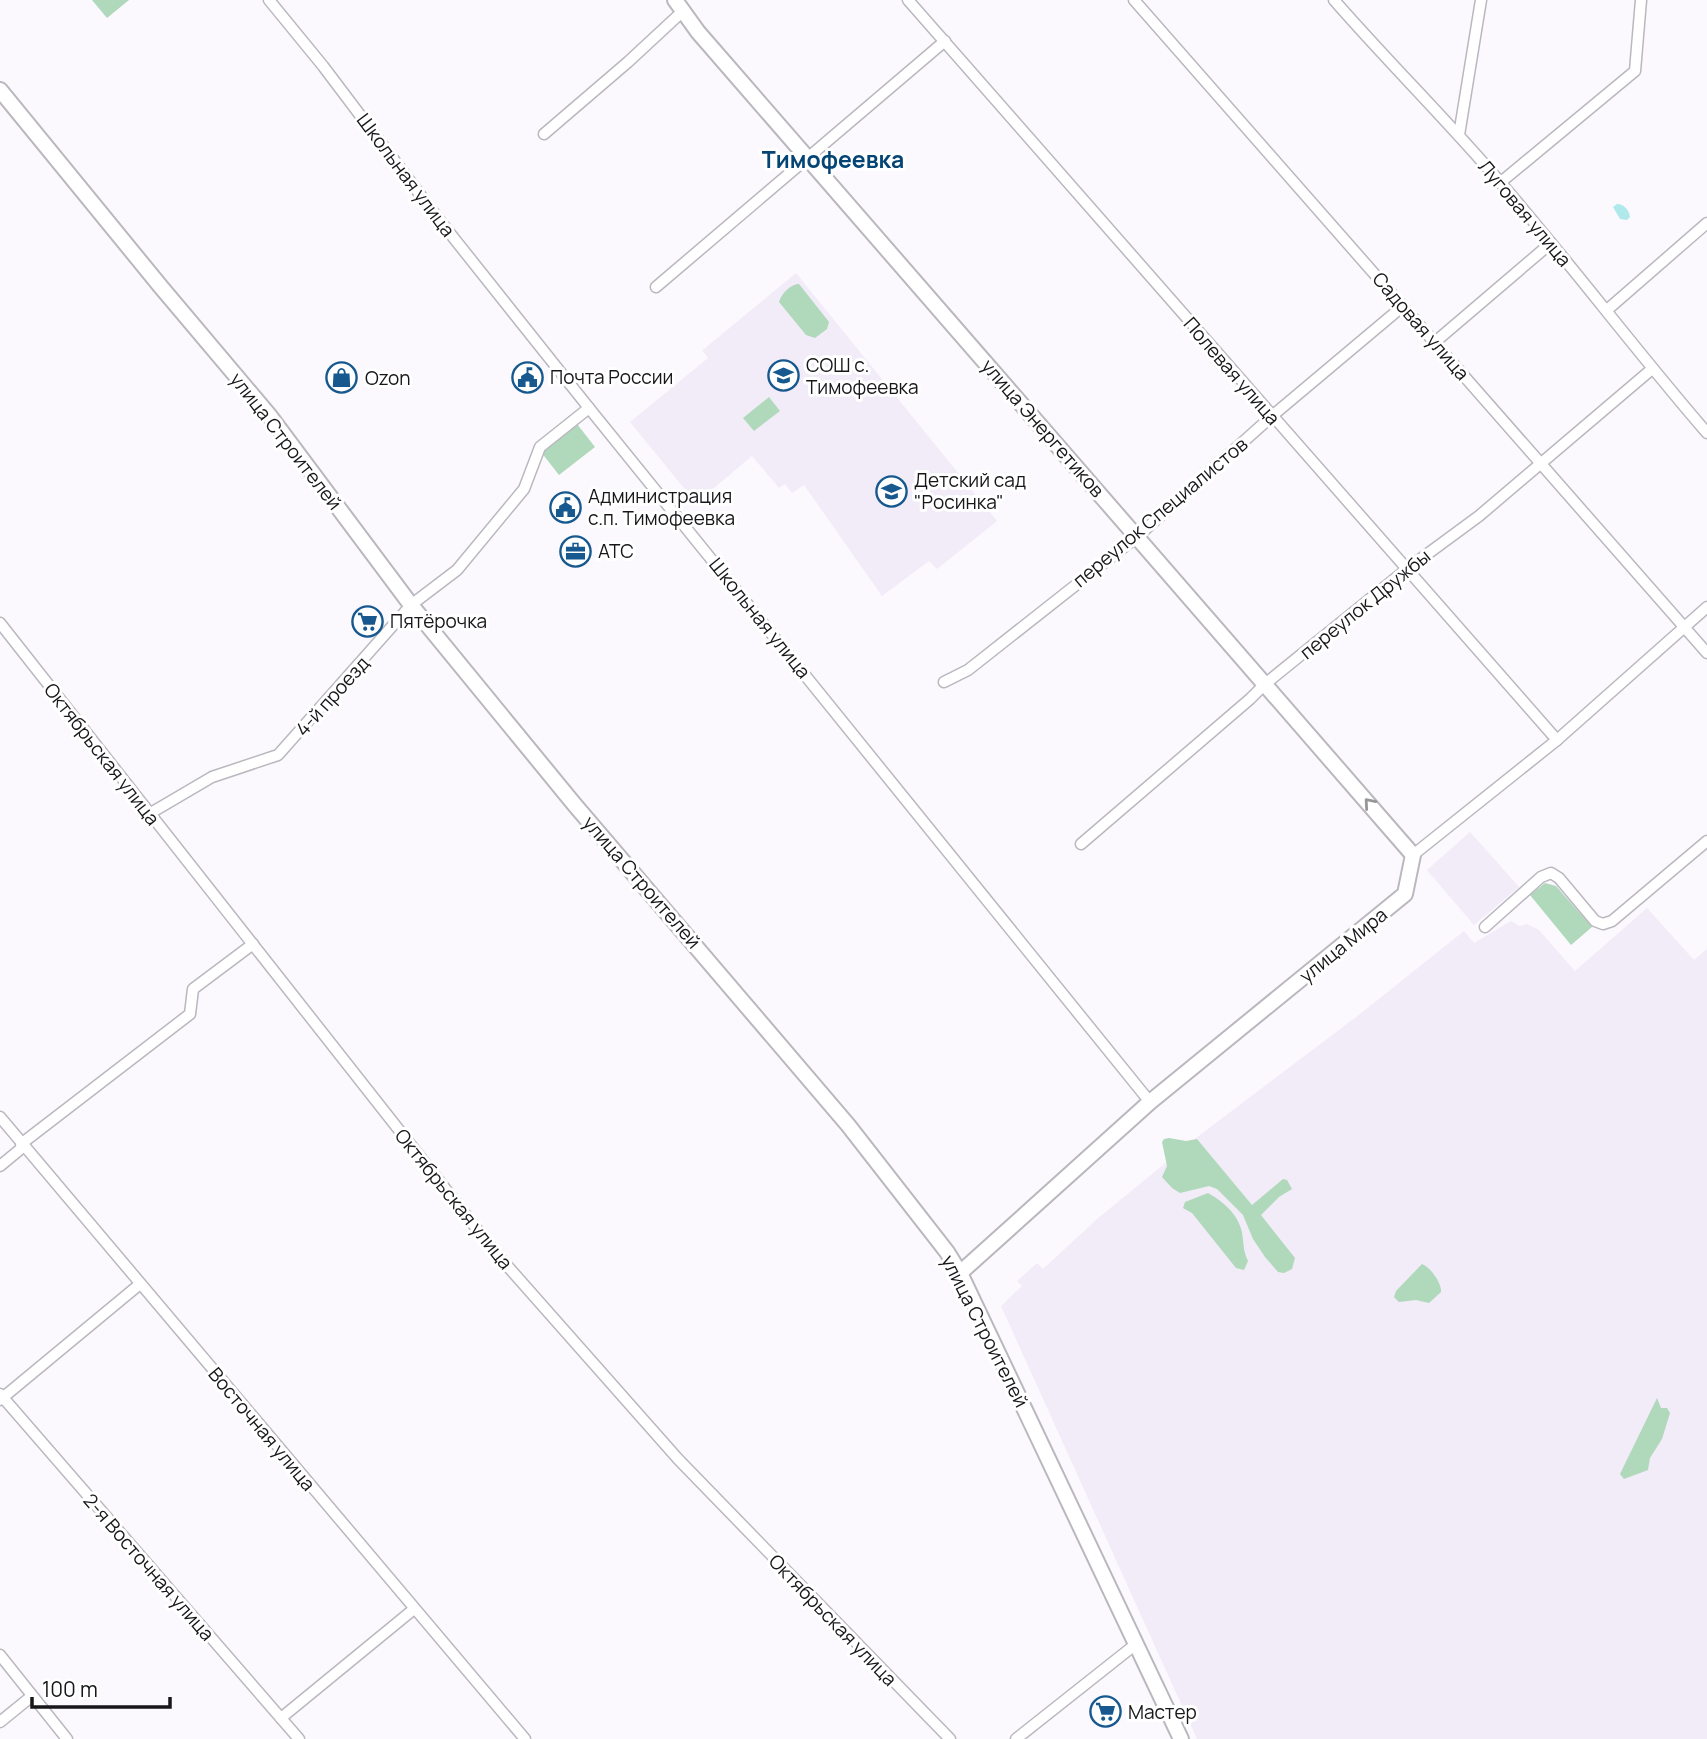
<svg xmlns="http://www.w3.org/2000/svg" width="1707" height="1739" font-family="Manrope,sans-serif">
  <style>
    .built { fill: #f2ecf9 }
    .green { fill: #b0d8ba }
    .water { fill: #afe9ec }
    .lines { fill: none; stroke-linecap: round; stroke-linejoin: round }
    .street-casing { stroke: #bbb7bf; stroke-width: 13 }
    .secondary-casing { stroke: #bbb7bf; stroke-width: 18 }
    .street { stroke: #fff; stroke-width: 10 }
    .secondary { stroke: #fff; stroke-width: 14 }
    .oneway { stroke: #979698 }
    .labels { text-anchor: middle; dominant-baseline: central; stroke-width: 6; stroke-linejoin: round; paint-order: stroke }
    .street-label { font-size: 19px; fill: #171619; stroke: #fff }
    .poi-label { font-size: 19px; fill: #171619; stroke: #fff; text-anchor: start }
    .quarter-label { font-size: 23px; font-weight: bold; fill: #044575; stroke: #fff }
  </style>
  <rect width="100%" height="100%" fill="#fbf8fe"/>
  <!-- built -->
  <g class="built">
    <polygon points="796,273 997,521 937,569 929,561 882,596 804,485 792,493 785,484 779,488 752,456 696,503 630,422 708,358 702,350 704,349"/>
    <polygon points="1470,832 1519,887 1474,925 1427,870"/>
    <polygon points="1647,908 1694,960 1707,949 1707,1739 1197,1739 1001,1306 1022,1286 1017,1281 1037,1263 1043,1269 1097,1219 1196,1138 1360,1014 1464,931 1474,943 1511,921 1520,926 1527,924 1539,930 1575,971"/>
  </g>
  <!-- green -->
  <g class="green">
    <polygon points="92,0 129,0 107,18"/>
    <path d="M799,284L829,322L827,329L815,338L806,335L779,302C781,294 791,284 799,284Z"/>
    <polygon points="769,397 780,411 754,431 743,418"/>
    <polygon points="577,424 595,447 559,475 541,452"/>
    <polygon points="1545,883 1556,886 1592,927 1571,945 1530,895"/>
    <polygon points="1169,1138 1186,1141 1197,1139 1252,1205 1283,1179 1287,1180 1292,1189 1279,1197 1261,1215 1295,1258 1292,1269 1284,1273 1278,1272 1265,1257 1253,1239 1243,1215 1217,1189 1209,1186 1180,1193 1172,1188 1162,1177 1167,1166 1162,1142 1164,1139"/>
    <path d="M1208,1193C1226,1203 1242,1218 1243,1240C1244,1249 1244,1252 1248,1261L1244,1270L1236,1268L1192,1213L1183,1208L1185,1202Z"/>
    <path d="M1422,1264C1430,1267 1442,1283 1441,1292L1429,1303L1416,1300L1399,1302L1394,1297L1396,1291Z"/>
    <polygon points="1657,1398 1661,1408 1667,1408 1670,1413 1662,1439 1650,1458 1648,1470 1624,1479 1620,1474"/>
  </g>
  <!-- water -->
  <path class="water" d="M1617,204C1624,204 1629,210 1630,217L1627,220L1620,219L1613,207Z"/>
  <g class="lines">
    <defs>
      <g id="street">
        <polyline points="269,0 323,66 437,217 589,408 1150,1102"/>
        <polyline points="908,0 1557,740"/>
        <polyline points="1134,0 1707,653"/>
        <path d="M1334,0C1388,62 1446,119 1500,182C1571,264 1636,351 1707,433"/>
        <polyline points="544,134 628,62 683,11"/>
        <polyline points="1459,135 1481,0"/>
        <polyline points="1501,182 1635,71 1641,0"/>
        <polyline points="656,287 945,41"/>
        <polyline points="1607,310 1707,223"/>
        <polyline points="1435,342 1551,243"/>
        <polyline points="0,623 495,1252 678,1459 950,1739"/>
        <polyline points="944,682 968,670 1138,536 1272,416 1403,306"/>
        <polyline points="149,814 212,777 278,755 411,605 457,570 524,489 540,447 589,408"/>
        <polyline points="1081,844 1250,699 1265,684 1407,569 1479,516 1652,369"/>
        <polyline points="1413,855 1557,740 1707,607"/>
        <polyline points="1485,927 1541,877 1551,873 1559,878 1595,921 1603,924 1612,921 1707,841"/>
        <polyline points="0,1117 525,1739"/>
        <polyline points="21,1144 190,1014 193,989 253,944"/>
        <polyline points="0,1166 23,1147"/>
        <polyline points="0,1394 299,1739"/>
        <polyline points="0,1400 140,1284"/>
        <polyline points="0,1655 67,1739"/>
        <polyline points="281,1718 414,1609"/>
        <polyline points="0,1722 32,1696"/>
        <polyline points="1016,1739 1136,1644"/>
      </g>
      <g id="secondary">
        <polyline points="675,0 698,32 1413,855 1405,894 1150,1102 960,1273"/>
        <polyline points="0,90 161,287 269,415 411,605 574,804 848,1125 947,1252 960,1273 1181,1739"/>
      </g>
    </defs>
    <!-- street casing -->
    <use href="#street" class="street-casing"/>
    <!-- secondary casing -->
    <use href="#secondary" class="secondary-casing"/>
    <!-- street -->
    <use href="#street" class="street"/>
    <!-- secondary -->
    <use href="#secondary" class="secondary"/>
  </g>
  <!-- one-way arrows -->
  <defs><path id="oneway-chevron" d="M-2-3.5L2.5 0L-2 3.5" fill="none" stroke-width="1.6" stroke-linecap="round" stroke-linejoin="round" transform="scale(1.75)"/></defs>
  <use class="oneway" href="#oneway-chevron" transform="translate(1369 803) rotate(-131)"/>
  <!-- icons -->
  <defs>
    <symbol id="school-ring" viewBox="-11 -11 22 22"><circle r="9.5" fill="#fff" stroke="#17598e" stroke-width="1.5"/><path d="M0-5L7-2L0 1L-7-2ZM-4 1L0 2.5L4 1V4Q0 6-4 4Z" fill="#17598e"/></symbol>
    <symbol id="civic-ring" viewBox="-11 -11 22 22"><circle r="9.5" fill="#fff" stroke="#17598e" stroke-width="1.5"/><path d="M-.6-6.5H3V-4.5H.6V-3L4-1V1h2V6H-6V1h2V-1L-.6-3ZM-1.2 2.5V6h2.4V2.5Z" fill="#17598e"/></symbol>
    <symbol id="shop-ring" viewBox="-11 -11 22 22"><circle r="9.5" fill="#fff" stroke="#17598e" stroke-width="1.5"/><path d="M-5-2.5h2.3a2.7 3.5 0 0 1 5.4 0H5L5.5 6h-11ZM-1.5-2.5h3a1.5 2.3 0 0 0-3 0Z" fill="#17598e"/></symbol>
    <symbol id="office-ring" viewBox="-11 -11 22 22"><circle r="9.5" fill="#fff" stroke="#17598e" stroke-width="1.5"/><path d="M-6-3h4V-5.5h4V-3h4V5H-6ZM-1-4.5V-3h2v-1.5ZM-6 0V1H6V0Z" fill="#17598e"/></symbol>
    <symbol id="supermarket-ring" viewBox="-11 -11 22 22"><circle r="9.5" fill="#fff" stroke="#17598e" stroke-width="1.5"/><path d="M-6-5.5h2.5l.6 2H6L4.5 2H-2.5L-4.4-4H-6ZM-1.5 3.2a1.3 1.3 0 1 0 .1 0ZM3 3.2a1.3 1.3 0 1 0 .1 0Z" fill="#17598e"/></symbol>
  </defs>
  <g fill-rule="evenodd">
    <use href="#school-ring" x="766" y="358" width="35" height="35"/>
    <use href="#civic-ring" x="510" y="360" width="35" height="35"/>
    <use href="#shop-ring" x="324" y="360" width="35" height="35"/>
    <use href="#school-ring" x="874" y="474" width="35" height="35"/>
    <use href="#civic-ring" x="548" y="490" width="35" height="35"/>
    <use href="#office-ring" x="558" y="534" width="35" height="35"/>
    <use href="#supermarket-ring" x="350" y="604" width="35" height="35"/>
    <use href="#supermarket-ring" x="1088" y="1694" width="35" height="35"/>
  </g>
  <g class="labels">
    <!-- street labels -->
    <g class="street-label">
      <text transform="translate(406 175) rotate(53)">Школьная улица</text>
      <text transform="translate(1525 213) rotate(50)">Луговая улица</text>
      <text transform="translate(1421 326) rotate(49)">Садовая улица</text>
      <text transform="translate(1232 371) rotate(49)">Полевая улица</text>
      <text transform="translate(1043 428) rotate(49)">улица Энергетиков</text>
      <text transform="translate(286 441) rotate(52)">улица Строителей</text>
      <text transform="translate(1160 512) rotate(-40)">переулок Специалистов</text>
      <text transform="translate(1365 604) rotate(-39)">переулок Дружбы</text>
      <text transform="translate(760 618) rotate(51)">Школьная улица</text>
      <text transform="translate(332 696) rotate(-48)">4-й проезд</text>
      <text transform="translate(102 754) rotate(52)">Октябрьская улица</text>
      <text transform="translate(642 882) rotate(49)">улица Строителей</text>
      <text transform="translate(1343 945) rotate(-39)">улица Мира</text>
      <text transform="translate(454 1199) rotate(51)">Октябрьская улица</text>
      <text transform="translate(985 1331) rotate(63)">улица Строителей</text>
      <text transform="translate(262 1429) rotate(50)">Восточная улица</text>
      <text transform="translate(149 1567) rotate(49)">2-я Восточная улица</text>
      <text transform="translate(833 1620) rotate(46)">Октябрьская улица</text>
    </g>
    <!-- poi labels -->
    <g class="poi-label">
      <text x="806" y="365">СОШ с.<tspan x="806" dy="22">Тимофеевка</tspan></text>
      <text x="550" y="377">Почта России</text>
      <text x="365" y="378">Ozon</text>
      <text x="914" y="480">Детский сад<tspan x="914" dy="22">"Росинка"</tspan></text>
      <text x="588" y="496">Администрация<tspan x="588" dy="22">с.п. Тимофеевка</tspan></text>
      <text x="598" y="551">АТС</text>
      <text x="390" y="621">Пятёрочка</text>
      <text x="1128" y="1712">Мастер</text>
    </g>
    <!-- quarter labels -->
    <g class="quarter-label">
      <text x="833" y="159">Тимофеевка</text>
    </g>
  </g>
  <!-- scale -->
  <path d="M32 1697v10h138v-10" fill="none" stroke="#171619" stroke-width="3.5"/>
  <text x="42" y="1697" font-size="21" fill="#171619" stroke="#ffffff" stroke-width="5" paint-order="stroke">100 m</text>
</svg>
